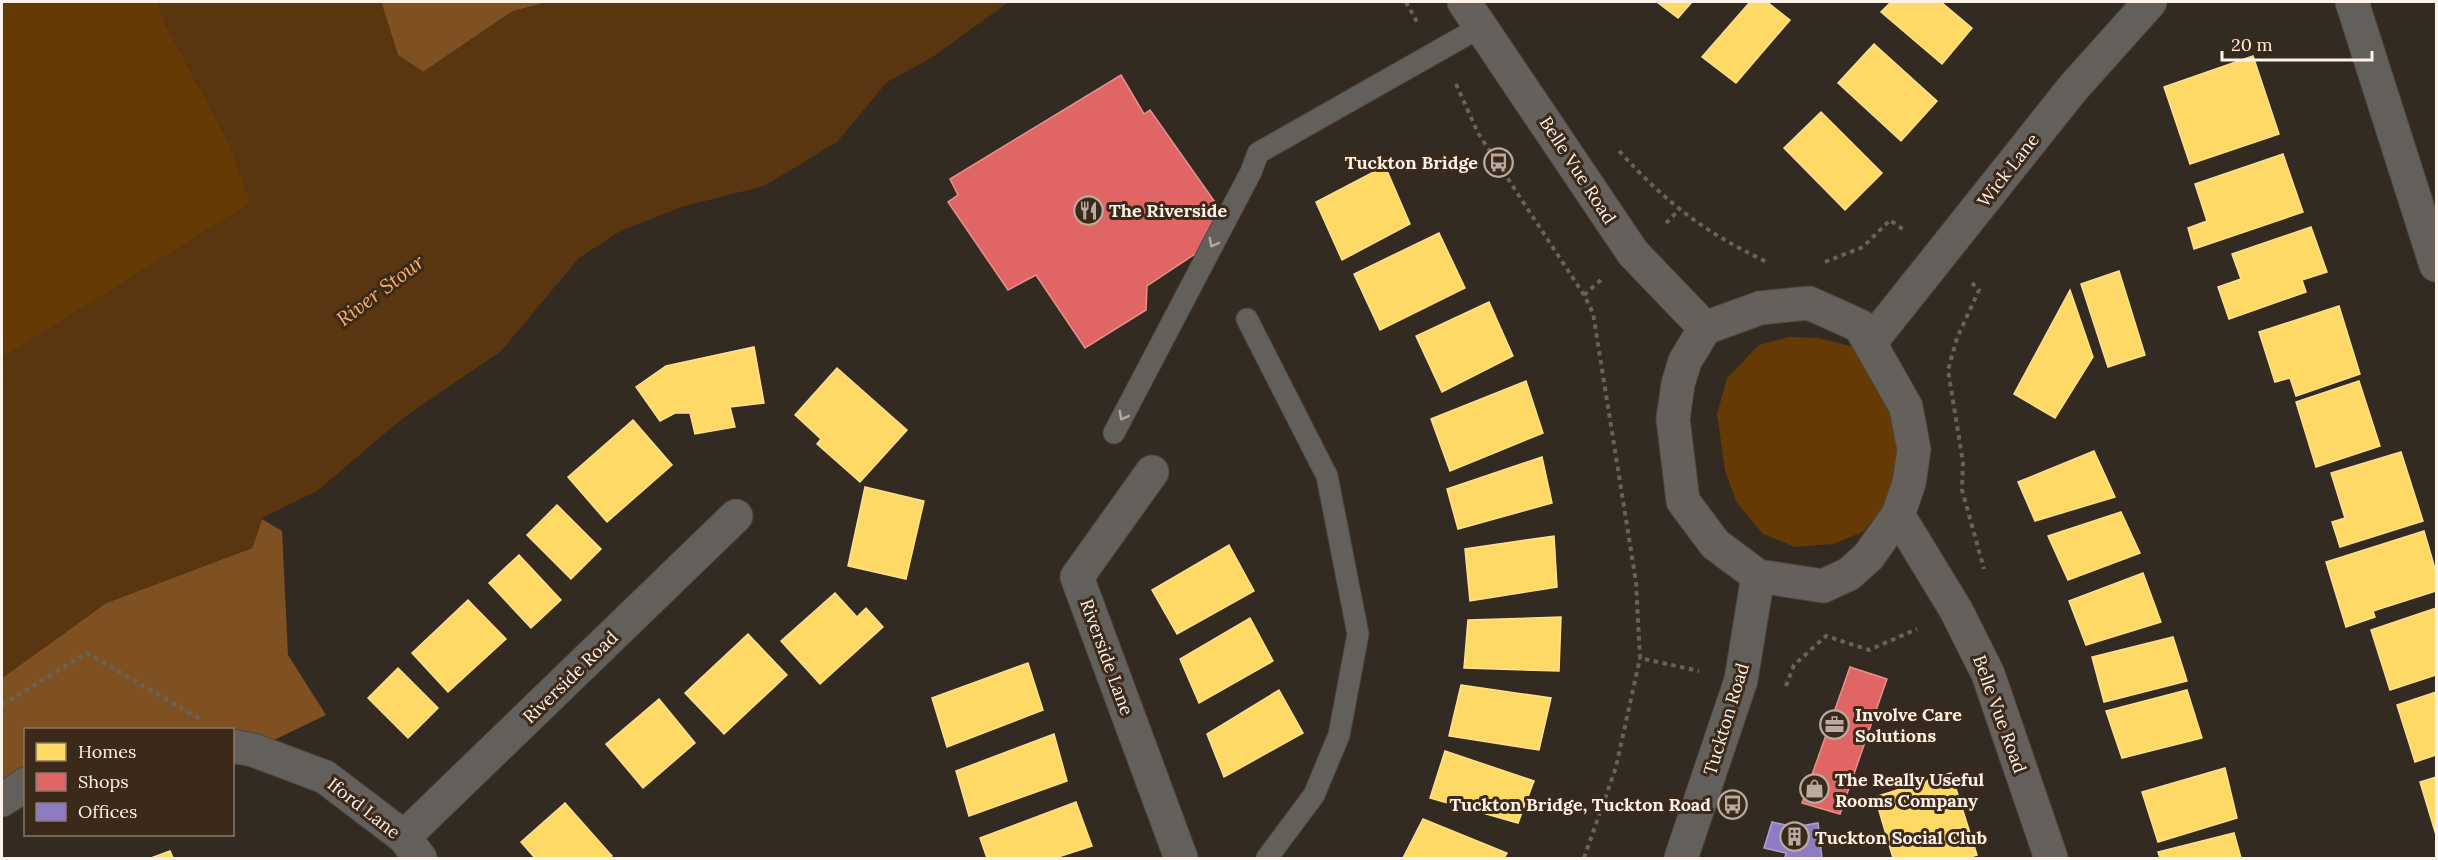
<svg xmlns="http://www.w3.org/2000/svg" width="2438" height="860" font-family="Lora,serif">
  <style>
    .green { fill: #663a04 }
    .forest { fill: #7f5022 }
    .water { fill: #5a3610 }
    .homes { fill: #ffd966; stroke: #ffe08d; stroke-width: 1.5 }
    .shops { fill: #e06666; stroke: #e9908d; stroke-width: 1.5 }
    .offices { fill: #8e7cc3; stroke: #b09fce; stroke-width: 1.5 }
    .lines { fill: none; stroke-linecap: round; stroke-linejoin: round }
    .service-casing { stroke: #4e463f; stroke-width: 23 }
    .minor-casing { stroke: #4e463f; stroke-width: 35 }
    .tertiary-casing { stroke: #4e463f; stroke-width: 35 }
    .secondary-casing { stroke: #4e463f; stroke-width: 35 }
    .path { stroke: #68625d; stroke-width: 4; stroke-dasharray: 4.5 4.5; stroke-linecap: butt }
    .service { stroke: #635f5b; stroke-width: 21 }
    .minor { stroke: #635f5b; stroke-width: 33 }
    .tertiary { stroke: #635f5b; stroke-width: 33 }
    .secondary { stroke: #65605b; stroke-width: 33 }
    .oneway { stroke: #b1a8a2 }
    .labels { text-anchor: middle; dominant-baseline: central; stroke-width: 6; stroke-linejoin: round; paint-order: stroke }
    .poi-label { font-size: 18px; font-weight: bold; fill: #fff2e8; stroke: #3b2919; text-anchor: start }
    .street-label { font-size: 18px; fill: #fff2e8; stroke: #3b2919 }
    .water-label { font-size: 20px; font-style: italic; fill: #feb069; stroke: #3b2919 }
  </style>
  <rect width="100%" height="100%" fill="#332a21"/>
  <!-- green -->
  <g class="green">
    <polygon points="2,2 158,2 165,23 230,145 251,203 2,358"/>
    <polygon points="1789,337 1819,338 1854,347 1880,382 1895,427 1900,469 1884,507 1863,532 1833,544 1795,547 1763,534 1737,503 1725,471 1717,414 1727,378 1759,345"/>
  </g>
  <!-- forest -->
  <g class="forest">
    <polygon points="381,2 549,2 513,11 423,72 398,55"/>
    <polygon points="262,519 282,531 288,655 326,715 253,750 233,746 232,730 26,730 25,784 2,800 2,678 106,603 252,548"/>
  </g>
  <!-- water -->
  <polygon class="water" points="158,2 381,2 398,55 423,72 513,11 549,2 1009,2 931,58 887,82 837,142 764,186 685,206 622,230 579,258 501,351 403,418 317,491 262,518 252,548 106,603 2,678 2,358 251,203 230,145 165,23"/>
  <!-- homes -->
  <g class="homes">
    <polygon points="1657,2 1692,2 1678,18"/>
    <polygon points="1750,2 1767,2 1790,20 1736,83 1702,57"/>
    <polygon points="1891,2 1941,2 1972,28 1942,64 1881,12"/>
    <polygon points="1874,44 1937,101 1901,141 1838,83"/>
    <polygon points="2253,56 2279,134 2190,164 2164,87"/>
    <polygon points="1821,112 1882,173 1845,210 1784,148"/>
    <polygon points="2283,154 2303,212 2194,249 2188,228 2207,221 2195,184"/>
    <polygon points="1385,166 1410,224 1342,260 1316,202"/>
    <polygon points="2311,227 2327,272 2302,280 2306,292 2229,319 2218,287 2241,279 2232,254"/>
    <polygon points="1439,233 1465,288 1380,330 1354,274"/>
    <polygon points="2119,271 2145,355 2108,367 2081,284"/>
    <polygon points="2070,290 2093,357 2055,418 2014,394"/>
    <polygon points="1489,302 1513,356 1442,392 1416,336"/>
    <polygon points="2339,306 2360,374 2296,396 2290,378 2275,382 2259,332"/>
    <polygon points="754,347 764,403 730,407 735,427 695,434 690,413 675,413 660,421 636,387 666,366"/>
    <polygon points="837,368 907,430 860,482 817,444 821,439 795,415"/>
    <polygon points="1526,381 1543,433 1450,471 1431,419"/>
    <polygon points="2359,381 2380,446 2316,467 2296,402"/>
    <polygon points="633,420 672,465 607,522 568,477"/>
    <polygon points="2094,451 2115,497 2035,521 2018,482"/>
    <polygon points="2401,452 2423,521 2340,547 2332,522 2345,518 2331,473"/>
    <polygon points="1542,457 1552,503 1458,529 1447,489"/>
    <polygon points="865,487 924,501 906,579 848,566"/>
    <polygon points="557,505 601,549 571,579 527,535"/>
    <polygon points="2121,512 2140,553 2068,580 2048,536"/>
    <polygon points="2424,531 2436,572 2436,591 2373,611 2375,617 2346,627 2326,562"/>
    <polygon points="1554,536 1557,587 1470,601 1465,549"/>
    <polygon points="1229,545 1254,591 1177,634 1152,590"/>
    <polygon points="519,555 561,600 531,628 489,583"/>
    <polygon points="2143,573 2161,622 2086,645 2069,601"/>
    <polygon points="835,593 857,617 866,608 883,627 820,684 781,641"/>
    <polygon points="468,600 506,639 448,692 412,653"/>
    <polygon points="2436,608 2436,675 2390,690 2371,630"/>
    <polygon points="1561,617 1559,671 1464,668 1468,620"/>
    <polygon points="1250,618 1273,661 1199,703 1180,659"/>
    <polygon points="748,634 787,675 724,734 685,693"/>
    <polygon points="2173,637 2187,681 2104,702 2092,657"/>
    <polygon points="1028,663 1043,710 947,747 932,698"/>
    <polygon points="398,668 438,708 408,738 368,698"/>
    <polygon points="1461,685 1551,698 1539,750 1449,736"/>
    <polygon points="1279,690 1303,733 1224,777 1207,734"/>
    <polygon points="2187,690 2202,738 2122,758 2106,711"/>
    <polygon points="2436,692 2436,755 2415,762 2397,705"/>
    <polygon points="659,699 695,743 643,788 606,744"/>
    <polygon points="1054,734 1067,781 969,816 956,771"/>
    <polygon points="1445,751 1534,781 1518,823 1430,798"/>
    <polygon points="2225,768 2237,818 2158,842 2142,792"/>
    <polygon points="1951,773 1977,855 1967,858 1893,858 1875,797"/>
    <polygon points="2436,777 2436,835 2420,782"/>
    <polygon points="1076,802 1092,846 1055,858 987,858 980,838"/>
    <polygon points="565,803 612,856 610,858 535,858 521,842"/>
    <polygon points="1423,819 1507,853 1504,858 1403,858"/>
    <polygon points="2234,833 2241,858 2160,858 2158,852"/>
    <polygon points="170,851 173,858 151,858"/>
  </g>
  <!-- shops -->
  <g class="shops">
    <polygon points="1121,75 1144,114 1150,110 1222,212 1204,248 1147,286 1146,310 1085,348 1036,275 1008,290 948,202 958,195 950,179"/>
    <polygon points="1850,667 1887,679 1840,814 1802,803"/>
  </g>
  <!-- offices -->
  <polygon class="offices" points="1772,822 1795,827 1818,823 1822,858 1785,858 1786,853 1764,848"/>
  <g class="lines">
    <defs>
      <g id="service">
        <polyline points="1247,319 1327,476 1358,634 1339,735 1314,795 1267,858"/>
        <polyline points="1114,433 1251,172 1258,153 1482,26"/>
      </g>
      <g id="minor">
        <polyline points="2352,2 2436,265"/>
        <polyline points="1870,343 2073,88 2150,2"/>
        <polyline points="1152,472 1077,577 1181,858"/>
        <polyline points="404,837 736,516"/>
      </g>
      <g id="tertiary">
        <polyline points="232,746 253,750 325,777 404,837 420,858"/>
        <polyline points="2,800 26,784"/>
        <polyline points="1681,858 1741,680 1758,576"/>
      </g>
      <g id="secondary">
        <polyline points="1464,2 1633,253 1705,328"/>
        <polygon points="1809,303 1860,326 1906,407 1914,450 1909,483 1898,515 1868,557 1849,574 1823,586 1758,576 1715,544 1683,501 1673,419 1678,384 1685,361 1705,328 1760,308"/>
        <polyline points="1898,515 1956,610 1988,674 2051,858"/>
      </g>
    </defs>
    <!-- service casing -->
    <use href="#service" class="service-casing"/>
    <!-- minor casing -->
    <use href="#minor" class="minor-casing"/>
    <!-- tertiary casing -->
    <use href="#tertiary" class="tertiary-casing"/>
    <!-- secondary casing -->
    <use href="#secondary" class="secondary-casing"/>
    <!-- path -->
    <g class="path">
      <polyline points="1406,2 1417,22"/>
      <polyline points="1456,84 1478,133 1584,295 1593,313 1636,582 1640,658 1699,671"/>
      <path d="M1619,151C1668,204 1702,231 1767,262"/>
      <polyline points="1666,223 1679,210"/>
      <polyline points="1825,262 1863,247 1890,220 1905,231"/>
      <polyline points="1972,283 1979,290 1957,338 1948,370 1963,462 1962,490 1984,569"/>
      <polyline points="1584,295 1601,280"/>
      <polyline points="1786,686 1794,665 1826,636 1869,650 1917,629"/>
      <polyline points="2,705 87,653 200,719"/>
      <polyline points="1584,858 1616,767 1640,658"/>
    </g>
    <!-- service -->
    <use href="#service" class="service"/>
    <!-- minor -->
    <use href="#minor" class="minor"/>
    <!-- tertiary -->
    <use href="#tertiary" class="tertiary"/>
    <!-- secondary -->
    <use href="#secondary" class="secondary"/>
  </g>
  <!-- one-way arrows -->
  <defs><path id="oneway-chevron" d="M-2-3.5L2.5 0L-2 3.5" fill="none" stroke-width="1.6" stroke-linecap="round" stroke-linejoin="round" transform="scale(1.5)"/></defs>
  <g class="oneway">
    <use href="#oneway-chevron" transform="translate(1213 243) rotate(118)"/>
    <use href="#oneway-chevron" transform="translate(1123 416) rotate(118)"/>
  </g>
  <!-- icons -->
  <defs>
    <symbol id="bus-ring" viewBox="-11 -11 22 22"><circle r="9.5" fill="#3b2919" stroke="#b8aca2" stroke-width="1.5"/><path d="M-5-6H5V4H4V6H2V4H-2V6H-4V4H-5ZM-3.5-4V0h7V-4ZM-3.5 1.2v1.5H-2V1.2ZM2 1.2v1.5H3.5V1.2Z" fill="#b8aca2"/></symbol>
    <symbol id="restaurant-ring" viewBox="-11 -11 22 22"><circle r="9.5" fill="#3b2919" stroke="#b8aca2" stroke-width="1.5"/><path d="M-5-6h1v4h1v-4h1v4h1v-4h1v5L-1.5 .5V6h-2V.5L-5-1ZM5-6V6H3V1.5H1.5Q1.5-4 5-6Z" fill="#b8aca2"/></symbol>
    <symbol id="office-ring" viewBox="-11 -11 22 22"><circle r="9.5" fill="#3b2919" stroke="#b8aca2" stroke-width="1.5"/><path d="M-6-3h4V-5.5h4V-3h4V5H-6ZM-1-4.5V-3h2v-1.5ZM-6 0V1H6V0Z" fill="#b8aca2"/></symbol>
    <symbol id="shop-ring" viewBox="-11 -11 22 22"><circle r="9.5" fill="#3b2919" stroke="#b8aca2" stroke-width="1.5"/><path d="M-5-2.5h2.3a2.7 3.5 0 0 1 5.4 0H5L5.5 6h-11ZM-1.5-2.5h3a1.5 2.3 0 0 0-3 0Z" fill="#b8aca2"/></symbol>
    <symbol id="building-ring" viewBox="-11 -11 22 22"><circle r="9.5" fill="#3b2919" stroke="#b8aca2" stroke-width="1.5"/><path d="M-4-6H4V6H1V3H-1V6H-4ZM-2.5-4.3h1.7v1.8h-1.7ZM.8-4.3h1.7v1.8H.8ZM-2.5-1h1.7V.8h-1.7ZM.8-1h1.7V.8H.8Z" fill="#b8aca2"/></symbol>
  </defs>
  <g fill-rule="evenodd">
    <use href="#bus-ring" x="1482" y="146" width="33" height="33"/>
    <use href="#restaurant-ring" x="1072" y="194" width="33" height="33"/>
    <use href="#office-ring" x="1818" y="708" width="33" height="33"/>
    <use href="#shop-ring" x="1798" y="772" width="33" height="33"/>
    <use href="#bus-ring" x="1716" y="788" width="33" height="33"/>
    <use href="#building-ring" x="1778" y="820" width="33" height="33"/>
  </g>
  <g class="labels">
    <!-- poi labels -->
    <g class="poi-label">
      <text x="1478" y="162" text-anchor="end">Tuckton Bridge</text>
      <text x="1109" y="210">The Riverside</text>
      <text x="1855" y="714">Involve Care<tspan x="1855" dy="21">Solutions</tspan></text>
      <text x="1835" y="779">The Really Useful<tspan x="1835" dy="21">Rooms Company</tspan></text>
      <text x="1711" y="804" text-anchor="end">Tuckton Bridge, Tuckton Road</text>
      <text x="1815" y="837">Tuckton Social Club</text>
    </g>
    <!-- street labels -->
    <g class="street-label">
      <text transform="translate(1578 170) rotate(57)">Belle Vue Road</text>
      <text transform="translate(2008 170) rotate(-52)">Wick Lane</text>
      <text transform="translate(1107 657) rotate(70)">Riverside Lane</text>
      <text transform="translate(570 677) rotate(-44)">Riverside Road</text>
      <text transform="translate(2000 714) rotate(70)">Belle Vue Road</text>
      <text transform="translate(1726 719) rotate(-73)">Tuckton Road</text>
      <text transform="translate(364 808) rotate(38)">Iford Lane</text>
    </g>
    <!-- water labels -->
    <g class="water-label">
      <text transform="translate(380 290) rotate(-37)">River Stour</text>
    </g>
  </g>
  <!-- border -->
  <rect width="2438" height="860" fill="none" stroke="#fff2e8" stroke-width="6"/>
  <!-- legend -->
  <rect x="24" y="728" width="210" height="108" fill="#3b2919" stroke="#89796c" stroke-width="1.5"/>
  <rect x="36" y="743" width="30" height="18" fill="#ffd966" stroke="#89796c" stroke-width="1.5"/>
  <text x="78" y="758" font-size="18" fill="#fff2e8">Homes</text>
  <rect x="36" y="773" width="30" height="18" fill="#e06666" stroke="#89796c" stroke-width="1.5"/>
  <text x="78" y="788" font-size="18" fill="#fff2e8">Shops</text>
  <rect x="36" y="803" width="30" height="18" fill="#8e7cc3" stroke="#89796c" stroke-width="1.5"/>
  <text x="78" y="818" font-size="18" fill="#fff2e8">Offices</text>
  <!-- scale -->
  <path d="M2222 51v9h150v-9" fill="none" stroke="#fff2e8" stroke-width="3"/>
  <text x="2231" y="51" font-size="18" fill="#fff2e8" stroke="#3b2919" stroke-width="4.5" paint-order="stroke">20 m</text>
</svg>
